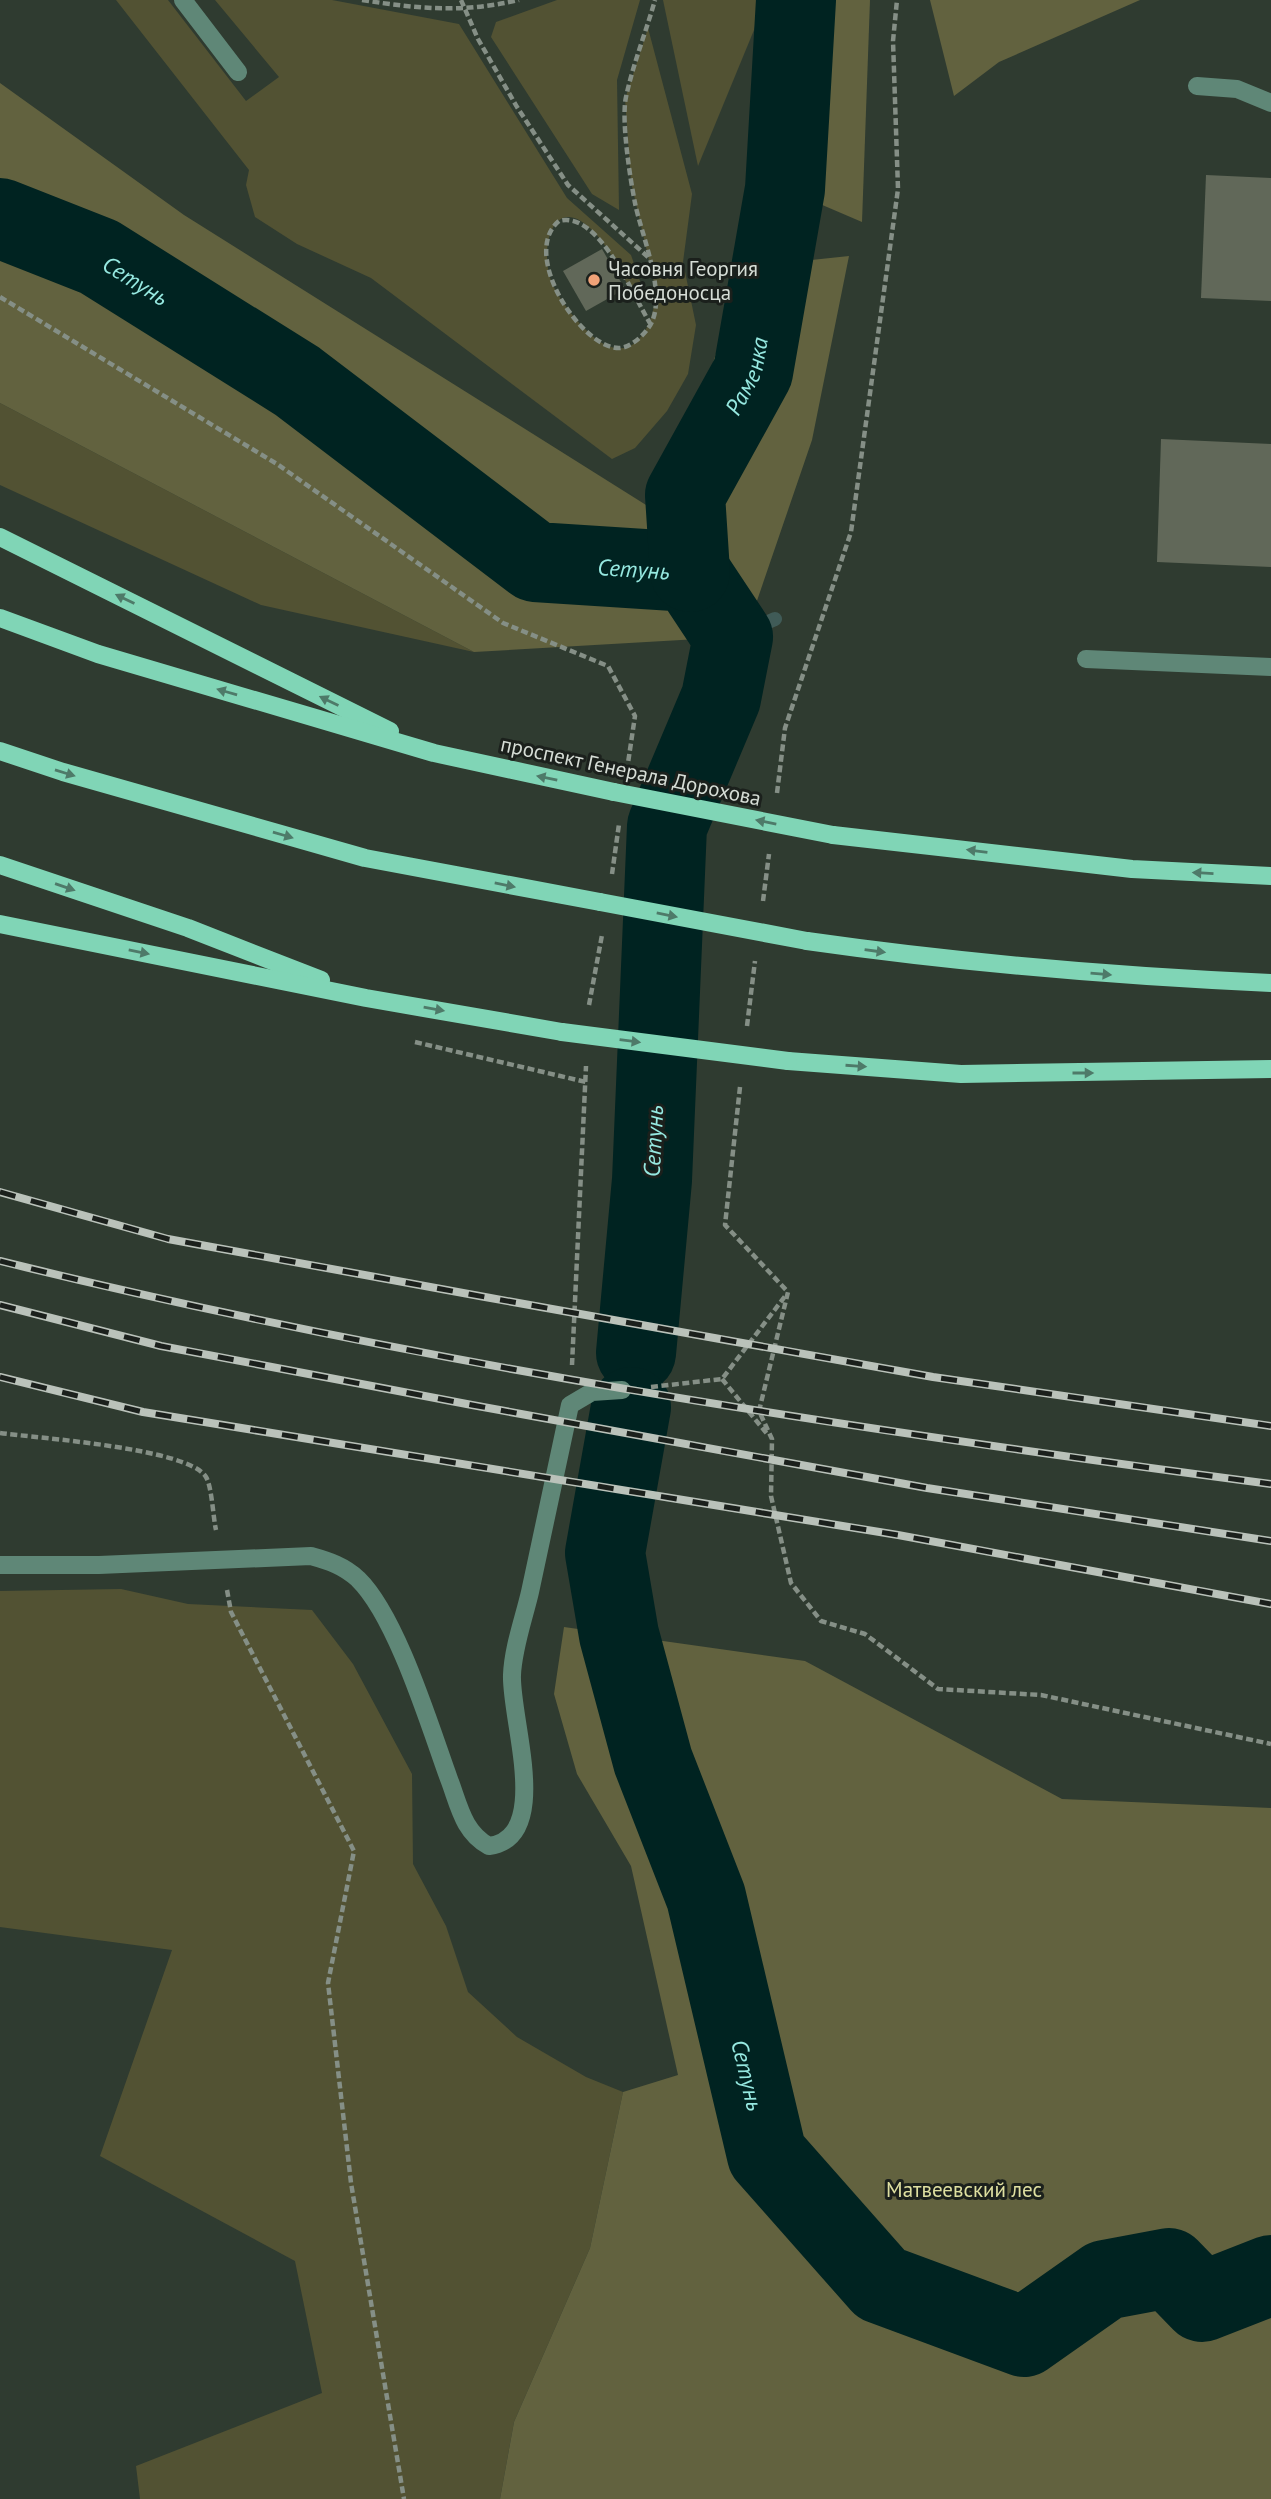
<svg xmlns="http://www.w3.org/2000/svg" width="1271" height="2499" font-family="'PT Sans',sans-serif">
  <style>
    .green { fill: #525233 }
    .forest { fill: #62623f }
    .lines { fill: none; stroke-linecap: round; stroke-linejoin: round }
    .stream { stroke: #405b57; stroke-width: 14 }
    .river { stroke: #002321; stroke-width: 80 }
    .building { fill: #616859 }
    .path { stroke: #858f86; stroke-width: 4.5; stroke-dasharray: 7 3.5; stroke-linecap: butt }
    .minor { stroke: #5f8777; stroke-width: 18 }
    .major { stroke: #80d5b6; stroke-width: 18 }
    .rail-casing { stroke: #bac2ba; stroke-width: 8 }
    .rail { stroke: #1b201c; stroke-width: 5; stroke-dasharray: 16; stroke-linecap: butt }
    .major-bridge { stroke: #80d5b6; stroke-width: 18 }
    .oneway { fill: #4e7a69 }
    .poi-dot { fill: #f0a278; stroke: #1b201c; stroke-width: 2.5 }
    .labels { text-anchor: middle; dominant-baseline: central; stroke-width: 6; stroke-linejoin: round; paint-order: stroke }
    .poi-label { font-size: 21px; fill: #d6ddd6; stroke: #1b201c; text-anchor: start }
    .street-label { font-size: 21px; fill: #d6ddd6; stroke: #1b201c }
    .park-label { font-size: 21px; fill: #dfe0a1; stroke: #1b201c }
    .water-label { font-size: 23px; font-style: italic; fill: #96e9e1; stroke: #1b201c }
  </style>
  <rect width="100%" height="100%" fill="#2f3b30"/>
  <!-- green -->
  <g class="green">
    <path d="M116,0H168L246,101L279,77L215,0H332L459,24L567,198L631,255L641,284L637,302C623,278 611,248 591,229C551,191 539,253 552,283C560,302 589,339 608,346C642,359 655,314 656,291L631,182L625,99L648,28L692,194L683,262L696,325L688,374L667,411L635,448L612,459L371,278L297,244L255,217L246,185L249,170Z"/>
    <polygon points="557,0 640,0 617,80 619,210 592,194 491,37 496,22"/>
    <polygon points="663,0 762,0 754,30 698,166"/>
    <polygon points="0,403 474,652 261,605 0,485"/>
    <polygon points="121,1589 188,1604 312,1610 353,1664 412,1774 413,1864 446,1926 468,1992 517,2037 586,2077 623,2092 590,2248 514,2422 500,2499 140,2499 136,2466 322,2393 295,2261 100,2156 172,1950 0,1927 0,1591"/>
  </g>
  <!-- forest -->
  <g class="forest">
    <polygon points="796,0 870,0 862,222 785,189"/>
    <polygon points="930,0 1140,0 999,62 954,96"/>
    <polygon points="0,83 184,215 662,515 745,267 849,256 812,440 748,627 733,637 474,652 0,403"/>
    <polygon points="564,1627 805,1661 1062,1799 1271,1808 1271,2499 500,2499 514,2422 590,2248 623,2092 678,2075 631,1866 577,1774 554,1694"/>
  </g>
  <g class="lines">
    <!-- stream -->
    <polyline class="stream" points="733,637 775,619"/>
    <!-- river -->
    <g class="river">
      <path id="s1" d="M0,218L99,257L297,381L535,562L690,572L733,637L721,698L667,826L652,1180L636,1353"/>
      <path id="s2" d="M690,572L685,495L753,372L785,189L796,0"/>
      <path id="s3" d="M631,1407L605,1553L619,1635L653,1761L706,1897L767,2155L881,2284L1024,2337L1105,2280L1169,2268L1202,2302L1271,2275"/>
    </g>
  </g>
  <!-- building -->
  <g class="building">
    <polygon points="1206,175 1271,178 1271,301 1201,298"/>
    <polygon points="602,249 625,289 586,311 563,271"/>
    <polygon points="1161,439 1271,444 1271,567 1157,562"/>
  </g>
  <g class="lines">
    <!-- path -->
    <g class="path">
      <path d="M362,0C419,9 462,13 519,0"/>
      <polyline points="461,0 478,39 517,107 568,185 648,257"/>
      <polyline points="0,297 277,464 503,623 608,666 635,716 628,763"/>
      <path d="M651,325C633,296 599,210 559,221C519,254 582,350 620,348C631,347 643,336 649,327C669,298 641,234 635,203C630,178 621,120 626,97C633,64 646,32 655,0"/>
      <polyline points="777,793 785,728 851,532 898,189 893,41 897,0"/>
      <polyline points="612,874 619,824"/>
      <polyline points="763,901 769,854"/>
      <polyline points="589,1005 602,935"/>
      <polyline points="747,1026 755,961"/>
      <polyline points="415,1042 586,1082"/>
      <polyline points="740,1087 725,1225 788,1292 759,1411 772,1439 771,1496 791,1583 821,1621 865,1634 938,1689 1041,1695 1271,1744"/>
      <polyline points="572,1365 586,1066"/>
      <polyline points="722,1379 768,1435"/>
      <polyline points="651,1387 722,1379 786,1295"/>
      <path d="M0,1433C36,1438 189,1448 206,1477C212,1487 213,1517 216,1530"/>
      <polyline points="227,1590 231,1612 354,1851 328,1983 351,2183 404,2499"/>
    </g>
    <!-- minor -->
    <g class="minor">
      <polyline points="183,0 238,72"/>
      <polyline points="1197,86 1237,89 1271,103"/>
      <polyline points="1086,659 1271,667"/>
      <path d="M0,1565H99L311,1556C329,1561 344,1566 358,1579C397,1617 430,1727 449,1779C459,1805 463,1832 489,1846C553,1837 510,1719 512,1675C513,1648 524,1618 530,1592C543,1529 557,1467 570,1405L592,1392L622,1390"/>
    </g>
    <!-- major -->
    <g class="major">
      <polyline points="0,537 390,731"/>
      <polyline points="0,618 98,654 434,753 614,792"/>
      <polyline points="0,751 63,772 365,858 600,902"/>
      <polyline points="833,835 1132,869 1271,876"/>
      <polyline points="0,865 188,928 321,980"/>
      <polyline points="0,924 366,998 562,1032"/>
      <path d="M807,941C961,963 1115,976 1271,983"/>
      <polyline points="788,1061 961,1074 1271,1069"/>
    </g>
    <defs>
      <g id="rail">
        <polyline points="0,1192 168,1239 485,1297 933,1377 1271,1426"/>
        <path d="M0,1261C418,1364 845,1428 1271,1484"/>
        <polyline points="0,1305 161,1346 472,1405 927,1488 1271,1541"/>
        <polyline points="0,1377 143,1412 898,1535 1271,1604"/>
      </g>
    </defs>
    <!-- rail casing -->
    <use href="#rail" class="rail-casing"/>
    <!-- rail -->
    <use href="#rail" class="rail"/>
    <!-- major-bridge -->
    <g class="major-bridge">
      <polyline points="614,792 833,835"/>
      <polyline points="600,902 807,941"/>
      <polyline points="562,1032 788,1061"/>
    </g>
  </g>
  <!-- one-way arrows -->
  <defs><path id="oneway-solid" d="M-6-.8H1V-3.2L6.5 0L1 3.2V.8H-6Z" transform="scale(1.75)"/></defs>
  <g class="oneway">
    <use href="#oneway-solid" transform="translate(125 599) rotate(-154)"/>
    <use href="#oneway-solid" transform="translate(227 692) rotate(-164)"/>
    <use href="#oneway-solid" transform="translate(329 701) rotate(-154)"/>
    <use href="#oneway-solid" transform="translate(65 773) rotate(17)"/>
    <use href="#oneway-solid" transform="translate(547 778) rotate(-168)"/>
    <use href="#oneway-solid" transform="translate(766 822) rotate(-169)"/>
    <use href="#oneway-solid" transform="translate(283 835) rotate(16)"/>
    <use href="#oneway-solid" transform="translate(977 851) rotate(-173)"/>
    <use href="#oneway-solid" transform="translate(1203 873) rotate(-177)"/>
    <use href="#oneway-solid" transform="translate(505 885) rotate(11)"/>
    <use href="#oneway-solid" transform="translate(65 887) rotate(19)"/>
    <use href="#oneway-solid" transform="translate(667 915) rotate(11)"/>
    <use href="#oneway-solid" transform="translate(875 951) rotate(8)"/>
    <use href="#oneway-solid" transform="translate(139 952) rotate(11)"/>
    <use href="#oneway-solid" transform="translate(1101 974) rotate(5)"/>
    <use href="#oneway-solid" transform="translate(434 1009) rotate(10)"/>
    <use href="#oneway-solid" transform="translate(630 1041) rotate(7)"/>
    <use href="#oneway-solid" transform="translate(856 1066) rotate(4)"/>
    <use href="#oneway-solid" transform="translate(1083 1073)"/>
  </g>
  <!-- markers -->
  <circle class="poi-dot" cx="594" cy="280" r="7"/>
  <g class="labels">
    <!-- poi labels -->
    <g class="poi-label">
      <text x="608" y="268">Часовня Георгия<tspan x="608" dy="24">Победоносца</tspan></text>
    </g>
    <!-- street labels -->
    <g class="street-label">
      <text transform="translate(631 771) rotate(12)">проспект Генерала Дорохова</text>
    </g>
    <!-- park labels -->
    <g class="park-label">
      <text x="964" y="2189">Матвеевский лес</text>
    </g>
    <!-- water labels -->
    <g class="water-label">
      <text stroke="none"><textPath href="#s1" startOffset="150">Сетунь</textPath></text>
      <text stroke="none"><textPath href="#s2" startOffset="212">Раменка</textPath></text>
      <text stroke="none"><textPath href="#s1" startOffset="738">Сетунь</textPath></text>
      <text transform="translate(653 1141) rotate(-87)">Сетунь</text>
      <text stroke="none"><textPath href="#s3" startOffset="691">Сетунь</textPath></text>
    </g>
  </g>
</svg>
